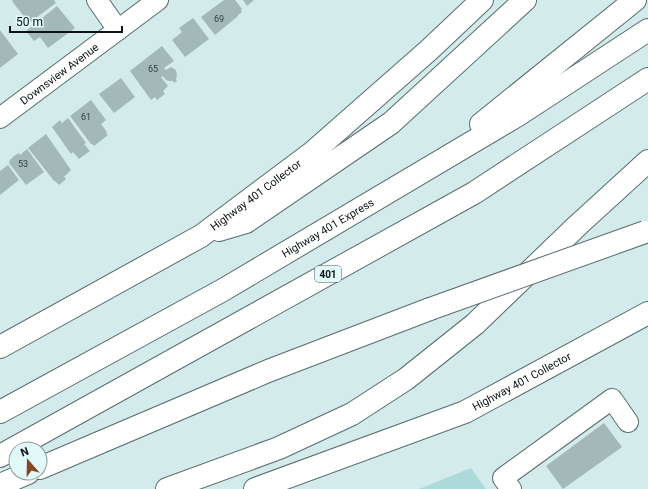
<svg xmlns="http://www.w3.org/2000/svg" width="648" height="489" font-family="Roboto,sans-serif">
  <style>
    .green { fill: #acd9da }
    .building { fill: #a3b9b9 }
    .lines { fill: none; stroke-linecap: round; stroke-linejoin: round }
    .minor-casing { stroke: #576c6d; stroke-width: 22 }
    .highway-casing { stroke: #576c6d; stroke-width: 24 }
    .minor { stroke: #fff; stroke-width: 20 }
    .highway { stroke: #fff; stroke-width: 22 }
    .highway-bridge-casing { stroke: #576c6d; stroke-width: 24; stroke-linecap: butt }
    .highway-bridge { stroke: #fff; stroke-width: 22 }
    .labels { text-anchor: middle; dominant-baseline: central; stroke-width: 3; stroke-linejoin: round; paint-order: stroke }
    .number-label { font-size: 9px; fill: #303c3c }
    .shield { fill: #e1f9f9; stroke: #4a5757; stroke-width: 1 }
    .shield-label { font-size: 10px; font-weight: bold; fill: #0a1212 }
    .street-label { font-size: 11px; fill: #0a1212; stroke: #e1f9f9 }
  </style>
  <rect width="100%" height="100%" fill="#d4ebec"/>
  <!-- green -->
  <polygon class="green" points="471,468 486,489 419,489"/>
  <!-- building -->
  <g class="building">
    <polygon points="13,0 54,0 56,3 29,23 12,1"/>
    <polygon points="224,0 235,0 242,9 241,11 242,12 238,15 238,16 215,35 201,17"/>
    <polygon points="243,0 254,0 247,6"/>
    <polygon points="57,6 75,28 48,48 40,37 34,41 26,31"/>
    <polygon points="193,18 209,39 185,57 172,40 182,32 179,28"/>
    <polygon points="0,30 18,54 0,68"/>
    <polygon points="162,46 174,61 164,68 166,70 171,67 176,70 177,75 176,79 177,81 174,83 173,81 169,81 166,80 163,76 161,77 168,86 163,91 165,94 157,100 155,97 151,100 130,71"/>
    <polygon points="121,78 135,97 114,113 99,94"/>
    <polygon points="91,100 106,120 101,124 107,132 106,133 108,135 94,146 92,144 91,144 70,116"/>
    <polygon points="68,118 86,143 84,144 90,151 79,159 73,152 71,154 52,127 60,120 62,123"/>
    <polygon points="46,134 71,170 65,176 63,175 66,179 59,185 55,181 55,182 28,148"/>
    <polygon points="27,149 44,172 26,185 9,163 10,162 9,161 14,156 19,153 20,155"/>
    <polygon points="8,165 19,180 0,195 0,171"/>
    <polygon points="604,423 622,447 563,489 546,466"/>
  </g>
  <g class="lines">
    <defs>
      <g id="minor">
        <polyline points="97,0 118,30"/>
        <path id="s1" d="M0,118L158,0"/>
        <polyline points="511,489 503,478 612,399 628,422"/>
      </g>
      <g id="highway">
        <polyline points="481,124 635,0"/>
        <polyline points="219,230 246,222 391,123 525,0"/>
        <path id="s2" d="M0,347L201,236L313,152L429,50L482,0"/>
        <path id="s3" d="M0,412L223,290L518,115L648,30"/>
        <polyline points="0,456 474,193 648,79"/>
        <polyline points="40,468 268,371 430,309"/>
        <polyline points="0,485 28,473"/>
        <polyline points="167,489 279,448 352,414 406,379 475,324 578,225 648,161"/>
        <path id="s4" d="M255,489L465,412L648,313"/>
      </g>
    </defs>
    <!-- minor casing -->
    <use href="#minor" class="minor-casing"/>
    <!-- highway casing -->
    <use href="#highway" class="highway-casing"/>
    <!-- minor -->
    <use href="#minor" class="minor"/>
    <!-- highway -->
    <use href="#highway" class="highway"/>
    <defs>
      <polyline id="highway-bridge" points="430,309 645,232"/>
    </defs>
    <!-- highway-bridge casing -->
    <use href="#highway-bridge" class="highway-bridge-casing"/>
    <!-- highway-bridge -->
    <use href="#highway-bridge" class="highway-bridge"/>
  </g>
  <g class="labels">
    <!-- number labels -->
    <g class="number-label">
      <text x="219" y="19">69</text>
      <text x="153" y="69">65</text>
      <text x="86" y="117">61</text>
      <text x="23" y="164">53</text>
    </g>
    <!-- shield labels -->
    <rect class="shield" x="315" y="266" width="26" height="16" rx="3"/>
    <g class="shield-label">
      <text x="328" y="274">401</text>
    </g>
    <!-- street labels -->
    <g class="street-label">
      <text stroke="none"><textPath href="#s1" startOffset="74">Downsview Avenue</textPath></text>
      <text stroke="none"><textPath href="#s2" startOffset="298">Highway 401 Collector</textPath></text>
      <text stroke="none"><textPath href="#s3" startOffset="376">Highway 401 Express</textPath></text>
      <text stroke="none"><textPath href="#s4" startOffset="288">Highway 401 Collector</textPath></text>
    </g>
  </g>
  <!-- north arrow -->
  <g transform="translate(28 461) rotate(340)"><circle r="19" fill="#e1f9f9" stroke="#8b9d9d"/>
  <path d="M0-3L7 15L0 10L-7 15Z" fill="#8a451d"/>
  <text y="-6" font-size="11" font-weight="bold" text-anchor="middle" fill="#0a1212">N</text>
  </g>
  <!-- scale -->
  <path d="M10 26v6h112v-6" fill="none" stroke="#0a1212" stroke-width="2"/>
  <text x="16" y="26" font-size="12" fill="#0a1212" stroke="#e1f9f9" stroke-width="3" paint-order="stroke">50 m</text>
</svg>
